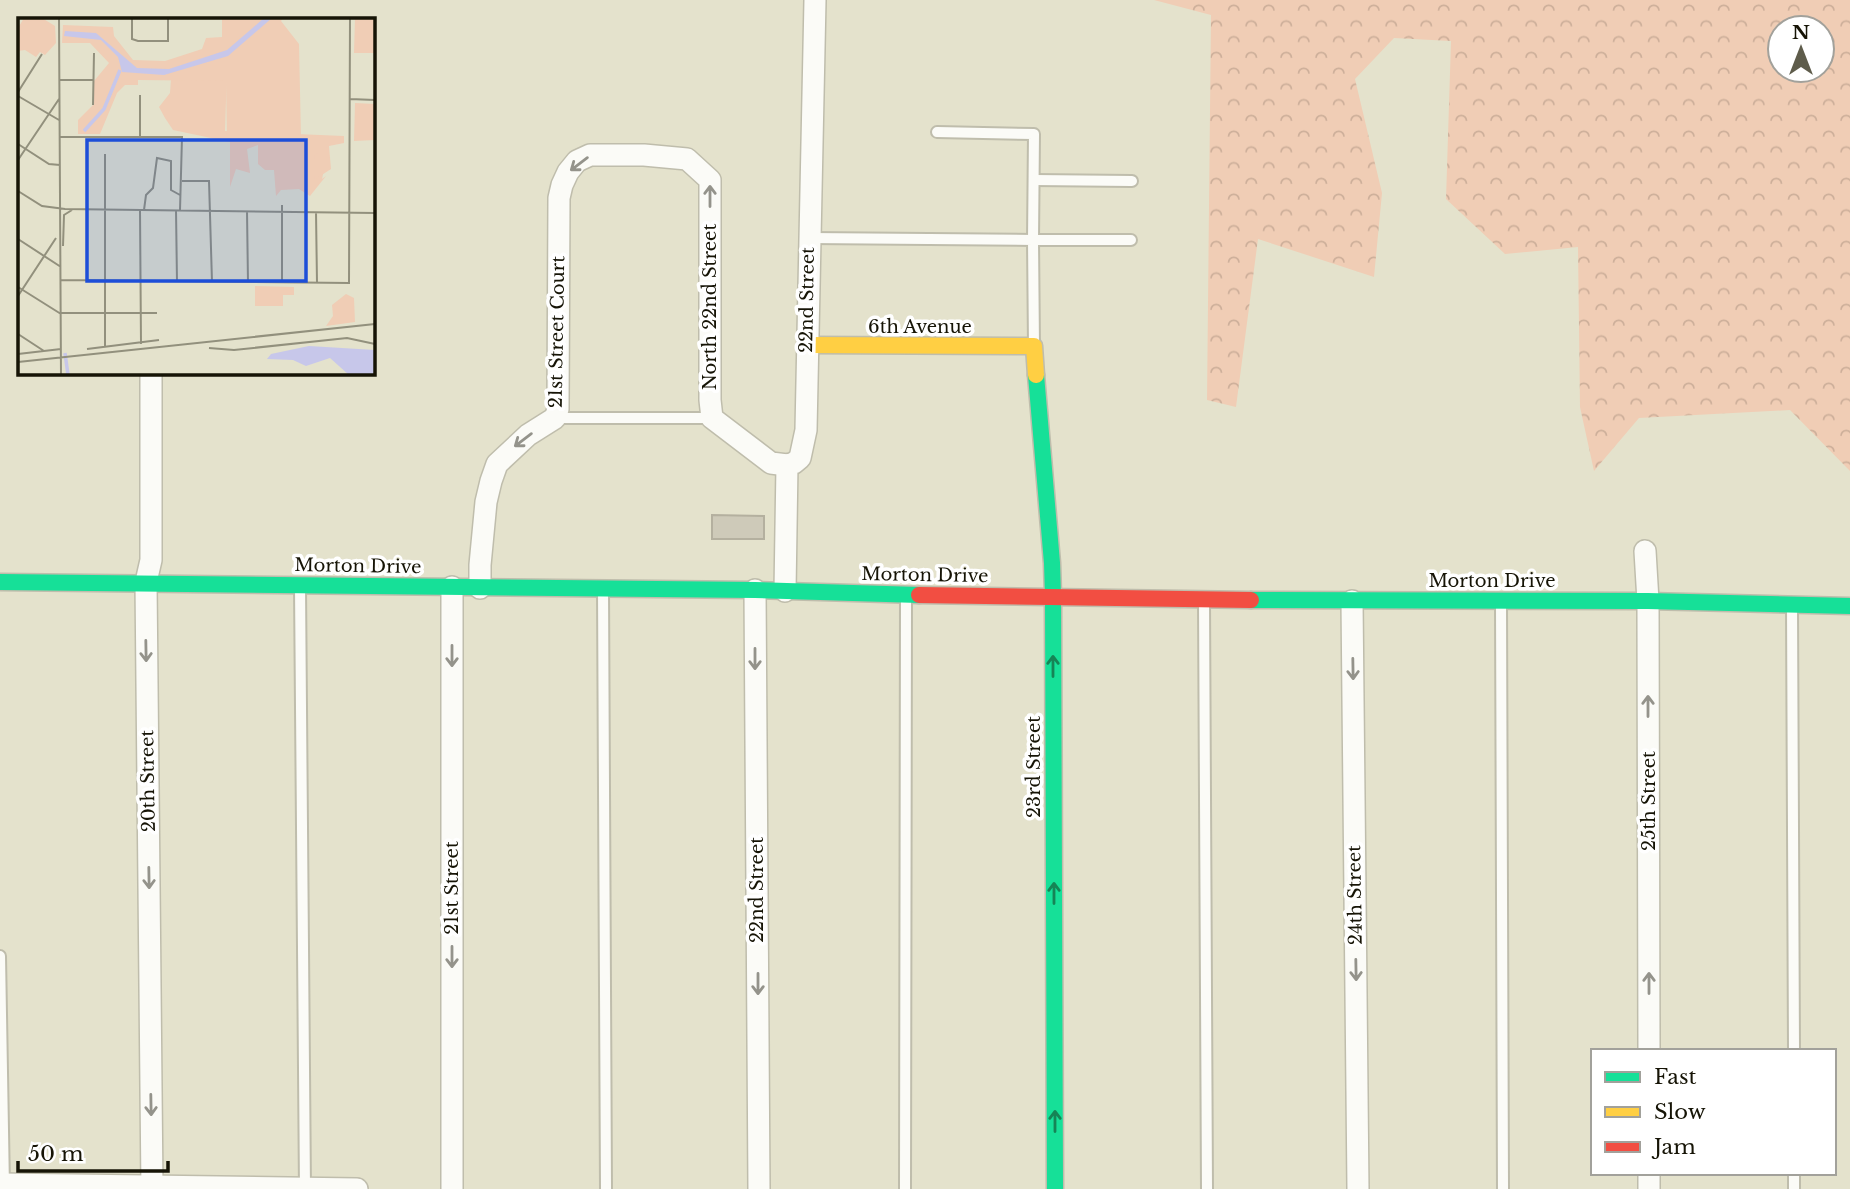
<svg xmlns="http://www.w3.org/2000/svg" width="1850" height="1189" font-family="'Libre Baskerville',serif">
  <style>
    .forest { fill: url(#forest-crowns); fill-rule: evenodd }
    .building { fill: #cecab9; stroke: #b4b09f; stroke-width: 2 }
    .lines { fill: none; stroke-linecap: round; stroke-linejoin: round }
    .lane-casing { stroke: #bfbdac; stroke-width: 14 }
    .street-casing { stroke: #bfbdac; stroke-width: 24 }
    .fast-casing { stroke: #bfbdac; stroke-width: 19 }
    .slow-casing { stroke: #bfbdac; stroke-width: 19 }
    .jam-casing { stroke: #bfbdac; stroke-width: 19 }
    .lane { stroke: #fbfbf7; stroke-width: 10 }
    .street { stroke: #fbfbf7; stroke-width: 21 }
    .fast { stroke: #16e098; stroke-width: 16 }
    .slow { stroke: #ffcf43; stroke-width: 16 }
    .jam { stroke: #f24e42; stroke-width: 16 }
    .oneway { stroke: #94938b }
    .oneway2 { stroke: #168456 }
    .labels { text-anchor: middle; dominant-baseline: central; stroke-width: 7; stroke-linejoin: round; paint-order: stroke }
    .street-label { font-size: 18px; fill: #161406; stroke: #fff }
    .inset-river { fill: none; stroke: #c7c7ea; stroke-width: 3.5 }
    .inset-road { fill: none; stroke: #92907d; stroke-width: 2 }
    .view { fill: #1d4ed8; fill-opacity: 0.15; stroke: #1d4ed8; stroke-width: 3.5 }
    .inset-edge { fill: none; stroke: #161406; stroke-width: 3.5 }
  </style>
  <defs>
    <pattern id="forest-crowns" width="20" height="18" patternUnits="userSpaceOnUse" patternTransform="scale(1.75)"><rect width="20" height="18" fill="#f0cdb5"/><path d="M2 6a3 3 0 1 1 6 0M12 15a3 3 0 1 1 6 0" fill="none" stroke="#cdaf9a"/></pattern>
  </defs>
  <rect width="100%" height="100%" fill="#e4e2cc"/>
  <!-- forest -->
  <path class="forest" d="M1154,0H1850V471L1790,410L1639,418L1594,471L1580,407L1578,247L1505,254L1446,199L1451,41L1394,38L1355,79L1382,193L1374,277L1258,239L1236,407L1207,400L1211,15ZM1780,28H1822V70H1780Z"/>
  <!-- building -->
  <polygon class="building" points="712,515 764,516 764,539 712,539"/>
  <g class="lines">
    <defs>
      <g id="lane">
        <polyline points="937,132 1034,134 1033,240 1131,240"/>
        <polyline points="1034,180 1132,181"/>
        <polyline points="809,238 1033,240 1034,346"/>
        <polyline points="555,418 712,418"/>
        <polyline points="300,587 305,1189"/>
        <polyline points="603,589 606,1189"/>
        <polyline points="1204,601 1207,1189"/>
        <polyline points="1501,603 1503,1189"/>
        <polyline points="1792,606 1794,1051"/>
        <polyline points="0,956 4,1188"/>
        <polyline points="1794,1173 1794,1189"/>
        <polyline points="905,1189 906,597"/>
      </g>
      <g id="street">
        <polyline points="151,373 151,560 146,582 152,1189"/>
        <polyline points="1645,551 1648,601 1649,1051"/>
        <polyline points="452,587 452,1189"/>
        <polyline points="480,588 480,565 486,502 491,481 497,464 528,435 555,418 558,409 559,198 562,185 568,172 577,161 590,155 644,155 687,159 710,180 710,400 712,418 771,463 787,465"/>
        <polyline points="755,590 759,1189"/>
        <polyline points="785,591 787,465 794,463 800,458 806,430 815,0"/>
        <polyline points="1352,601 1358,1189"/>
        <polyline points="1649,1173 1649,1189"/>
        <polyline points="0,1184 357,1189"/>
      </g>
      <g id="fast">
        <polyline points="1036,375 1052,563 1053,596 1055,1189"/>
        <polyline points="0,582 755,590 919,595"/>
        <polyline points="1251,600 1648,601 1850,606"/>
      </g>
      <polyline id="slow" points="806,345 1034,346 1036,375"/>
      <polyline id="jam" points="919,595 1251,600"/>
    </defs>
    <!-- lane casing -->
    <use href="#lane" class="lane-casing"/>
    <!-- street casing -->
    <use href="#street" class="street-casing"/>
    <!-- fast casing -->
    <use href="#fast" class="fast-casing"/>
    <!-- slow casing -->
    <use href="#slow" class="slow-casing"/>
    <!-- jam casing -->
    <use href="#jam" class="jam-casing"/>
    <!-- lane -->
    <use href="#lane" class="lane"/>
    <!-- street -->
    <use href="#street" class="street"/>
    <!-- fast -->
    <use href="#fast" class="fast"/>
    <!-- slow -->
    <use href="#slow" class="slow"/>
    <!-- jam -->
    <use href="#jam" class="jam"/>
  </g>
  <!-- one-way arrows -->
  <defs><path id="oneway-shaft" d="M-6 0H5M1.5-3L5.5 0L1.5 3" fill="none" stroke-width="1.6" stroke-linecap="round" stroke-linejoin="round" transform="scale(1.75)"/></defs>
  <g class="oneway">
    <use href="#oneway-shaft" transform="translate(579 164) rotate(143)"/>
    <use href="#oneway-shaft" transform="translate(710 196) rotate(-90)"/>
    <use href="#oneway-shaft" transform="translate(523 440) rotate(143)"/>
    <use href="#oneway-shaft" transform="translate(146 651) rotate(89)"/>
    <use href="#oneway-shaft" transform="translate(452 656) rotate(90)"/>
    <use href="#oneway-shaft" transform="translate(755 659) rotate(90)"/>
    <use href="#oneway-shaft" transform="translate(1353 669) rotate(89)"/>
    <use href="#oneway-shaft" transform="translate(1648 706) rotate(-90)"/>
    <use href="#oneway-shaft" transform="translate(149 878) rotate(89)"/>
    <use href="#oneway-shaft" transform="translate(452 957) rotate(90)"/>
    <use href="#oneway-shaft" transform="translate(1356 970) rotate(89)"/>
    <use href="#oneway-shaft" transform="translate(1649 983) rotate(-90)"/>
    <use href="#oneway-shaft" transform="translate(758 984) rotate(90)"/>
    <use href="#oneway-shaft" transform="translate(151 1105) rotate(89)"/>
  </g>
  <g class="oneway2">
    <use href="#oneway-shaft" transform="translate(1053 666) rotate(-90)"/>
    <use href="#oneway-shaft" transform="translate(1054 893) rotate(-90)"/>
    <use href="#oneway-shaft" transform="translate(1055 1121) rotate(-90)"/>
  </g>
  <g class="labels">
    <!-- street labels -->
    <g class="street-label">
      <text transform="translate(807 300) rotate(-89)">22nd Street</text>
      <text transform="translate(710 307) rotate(-90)">North 22nd Street</text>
      <text x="920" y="327">6th Avenue</text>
      <text transform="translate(557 332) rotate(-89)">21st Street Court</text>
      <text transform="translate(358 566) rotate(1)">Morton Drive</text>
      <text transform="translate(925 575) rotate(1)">Morton Drive</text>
      <text x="1492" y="581">Morton Drive</text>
      <text transform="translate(1034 767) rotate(-90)">23rd Street</text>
      <text transform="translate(148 781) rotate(-91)">20th Street</text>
      <text transform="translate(1649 801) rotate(-90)">25th Street</text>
      <text transform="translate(452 888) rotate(-90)">21st Street</text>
      <text transform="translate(757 890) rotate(-90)">22nd Street</text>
      <text transform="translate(1355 895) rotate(-91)">24th Street</text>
    </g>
  </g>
  <!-- overview -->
  <g transform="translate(18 18)">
    <rect width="357" height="357" fill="#e4e2cc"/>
    <path d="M337,0H357V35H336ZM209,52L207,113L326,118V125L311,128L304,161L308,158L292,178L281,171L263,172L258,178L256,152H247L240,146V127L229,131L232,155L218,151L212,169V124L155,112L147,100L141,89L152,75L153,61Z" fill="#f0cdb5"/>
    <path d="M311,128L313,151L296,162L297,137ZM328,276L336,280L337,304L308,308L315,298L314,287Z" fill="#f0cdb5"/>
    <path d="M6,0H24L37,8L38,25L27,37L22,34L18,39L7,32L0,33V10ZM204,0H265L263,3L281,26L283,120H209L208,63L120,62V67H107L99,75L82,116H60V102L76,86V63L91,45L72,25H44L45,7L95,9L96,18L115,42L147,43L184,31L188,20L204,19ZM337,85L357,86V122L336,123ZM237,268L276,269V277H265V288H237Z" fill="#f0cdb5"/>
    <path d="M246,0H254L210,38L146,57L104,54L100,39L83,22L46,18L47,13L78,15L119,50L151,51L209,32ZM291,328L357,332V357H331L312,340L288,348L275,342L249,341L253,336Z" fill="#c7c7ea"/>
    <path class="inset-river" d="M66,113L86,91L102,52M47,335L50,357"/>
    <path class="inset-road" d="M41,0L43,357M114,0V21L120,23H150V0M42,62H75M0,74L24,36M0,78L41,102M332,81L357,82M75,87L76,35M122,118V77M42,119H164L162,192M0,126L31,146L42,147M87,136V329M0,142L41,81M164,163H191L194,264M0,173L24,188L47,191L357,195M264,187V265M122,192L123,326M126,192L128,177L135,170L139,140L153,143V172L162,177M158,192L159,264M229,193L230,265M298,194L299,265M0,221L43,249M45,228L46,197L54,192M43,262L331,265L332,0M0,269L43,296M0,278L38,220M43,295H139M0,316L26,333M191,330L216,332L329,320L357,326M69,331L141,322M0,336L43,331M0,344L357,306"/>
    <path class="view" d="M69,122H288V263H69Z"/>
    <rect width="357" height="357" class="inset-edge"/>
  </g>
  <!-- legend -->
  <rect x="1591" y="1049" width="245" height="126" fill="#ffffff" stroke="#a2a19b" stroke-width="2"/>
  <rect x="1605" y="1072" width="35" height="10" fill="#16e098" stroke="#a2a19b" stroke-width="2"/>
  <text x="1654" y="1084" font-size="21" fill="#161406">Fast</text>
  <rect x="1605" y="1107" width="35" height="10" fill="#ffcf43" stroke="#a2a19b" stroke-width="2"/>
  <text x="1654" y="1119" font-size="21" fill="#161406">Slow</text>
  <rect x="1605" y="1142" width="35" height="10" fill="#f24e42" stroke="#a2a19b" stroke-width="2"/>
  <text x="1654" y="1154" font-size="21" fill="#161406">Jam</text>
  <!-- north arrow -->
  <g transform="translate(1801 49)"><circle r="33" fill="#ffffff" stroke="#a2a19b" stroke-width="2"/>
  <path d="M0-5L12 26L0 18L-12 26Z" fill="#5e5c4b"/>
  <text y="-10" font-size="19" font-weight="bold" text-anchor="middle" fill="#161406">N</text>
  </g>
  <!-- scale -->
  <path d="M18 1161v10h150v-10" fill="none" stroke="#161406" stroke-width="3.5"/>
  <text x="28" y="1161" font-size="21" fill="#161406" stroke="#ffffff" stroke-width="5" paint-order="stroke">50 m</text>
</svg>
